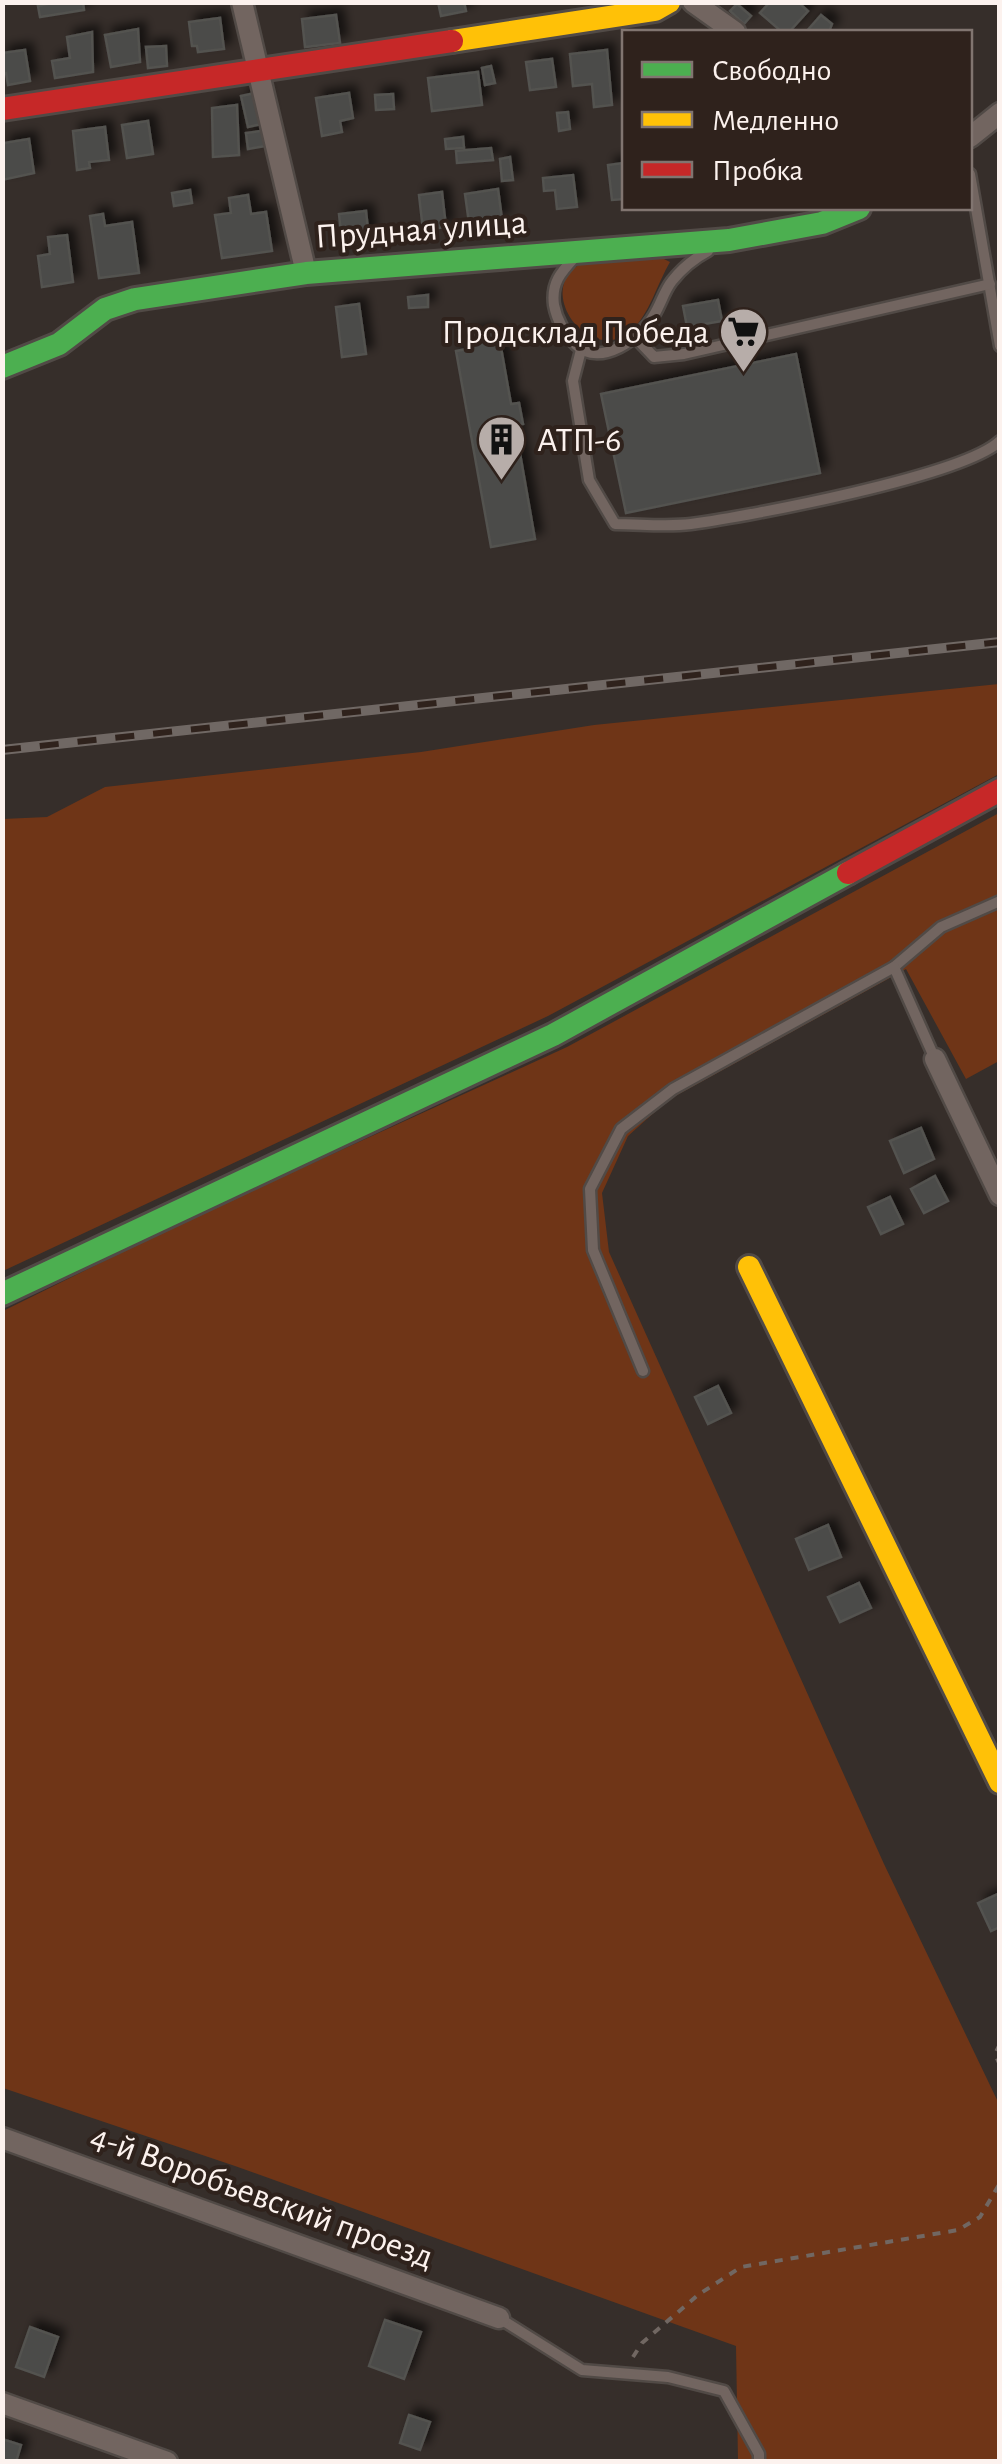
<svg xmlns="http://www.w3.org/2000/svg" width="1002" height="2464" font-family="'Alegreya Sans',sans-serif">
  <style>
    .green { fill: #6f3517 }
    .building { fill: #4c4c49; stroke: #535250; stroke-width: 2.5; filter: url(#shadow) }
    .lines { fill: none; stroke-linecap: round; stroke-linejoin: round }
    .lane-casing { stroke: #514a46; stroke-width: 15 }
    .street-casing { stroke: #514a46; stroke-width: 25 }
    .fast-casing { stroke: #514a46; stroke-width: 28 }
    .slow-casing { stroke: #514a46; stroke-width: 28 }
    .jam-casing { stroke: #514a46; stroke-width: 28 }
    .path { stroke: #716762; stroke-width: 4; stroke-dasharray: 8 8; stroke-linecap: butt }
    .lane { stroke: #726560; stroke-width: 10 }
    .street { stroke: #726560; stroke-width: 20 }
    .fast { stroke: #4caf50; stroke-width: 22 }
    .slow { stroke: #ffc107; stroke-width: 22 }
    .jam { stroke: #c62828; stroke-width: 22 }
    .rail-casing { stroke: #706864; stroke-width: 10 }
    .rail { stroke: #2f221c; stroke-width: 6; stroke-dasharray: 19; stroke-linecap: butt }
    .labels { text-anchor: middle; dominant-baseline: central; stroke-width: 8; stroke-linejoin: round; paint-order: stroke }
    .street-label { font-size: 35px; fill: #fcf2ee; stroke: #2f221c }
    .poi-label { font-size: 35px; fill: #fcf2ee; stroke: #2f221c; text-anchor: end }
  </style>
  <defs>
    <filter id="shadow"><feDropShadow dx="7" dy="-7" stdDeviation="5" flood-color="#0009"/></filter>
  </defs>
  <rect width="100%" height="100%" fill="#362e2a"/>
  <!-- green -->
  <g class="green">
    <path d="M658,256L670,262C658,282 649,315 632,330C587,370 529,282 587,261C606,254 637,258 658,256Z"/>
    <polygon points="999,684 999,774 548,1016 3,1271 3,819 47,817 105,787 421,752 594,725"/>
    <polygon points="999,813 999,1061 966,1079 906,969 668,1100 628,1136 602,1193 609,1252 884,1864 999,2104 999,2461 738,2461 736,2346 235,2166 3,2088 3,1311 177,1225 567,1047"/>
  </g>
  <!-- building -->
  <g class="building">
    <polygon points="57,2 83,2 84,10 40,17 38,6"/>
    <polygon points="438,2 464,2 466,11 441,16"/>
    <polygon points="770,2 798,2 808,11 789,32 782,32 760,13"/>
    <polygon points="737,4 751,16 744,24 730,11"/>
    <polygon points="336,15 340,43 305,47 302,19"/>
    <polygon points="821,15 832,24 829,32 806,32"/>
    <polygon points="220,18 224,49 198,52 197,46 192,46 189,22"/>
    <polygon points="138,29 140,62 111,67 105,35"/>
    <polygon points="92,32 93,72 55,78 52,61 70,58 67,37"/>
    <polygon points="166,46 167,66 148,68 146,47"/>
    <polygon points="25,50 30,81 8,85 6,73 2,73 2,53"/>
    <polygon points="607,50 612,105 594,107 592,84 573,86 570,54"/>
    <polygon points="552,59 556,87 530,90 526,62"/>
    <polygon points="491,66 495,83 485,85 482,68"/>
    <polygon points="478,72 482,105 432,111 428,78"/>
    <polygon points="260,92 266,123 248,127 241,96"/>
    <polygon points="349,93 353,118 340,121 342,132 322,136 316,98"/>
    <polygon points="393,94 394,109 376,110 375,95"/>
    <polygon points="237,105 239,155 213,157 212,108"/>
    <polygon points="568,112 570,129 559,131 557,113"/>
    <polygon points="148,121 153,154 127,158 122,125"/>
    <polygon points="105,127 109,160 89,162 90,168 77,170 73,131"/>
    <polygon points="268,130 271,145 248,149 246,133"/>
    <polygon points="463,137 464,148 446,149 445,139"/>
    <polygon points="29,139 34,173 2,180 4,143"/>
    <polygon points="491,148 493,160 457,163 456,151"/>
    <polygon points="510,157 513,180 502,181 500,159"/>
    <polygon points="624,163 624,199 612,200 608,165"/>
    <polygon points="573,175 577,207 557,209 555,190 544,191 543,178"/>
    <polygon points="498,189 502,219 469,223 465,194"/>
    <polygon points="190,190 192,203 174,206 172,193"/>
    <polygon points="442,192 446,227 423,230 419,195"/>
    <polygon points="248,195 251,214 266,212 272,251 222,258 215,215 231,213 229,198"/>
    <polygon points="366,211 369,239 342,242 339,214"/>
    <polygon points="103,214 105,226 132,222 139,273 99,278 90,216"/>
    <polygon points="67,235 73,282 42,287 38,256 50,254 48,237"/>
    <polygon points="428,295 428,307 409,308 408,297"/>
    <polygon points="718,300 722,321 687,327 683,306"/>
    <polygon points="359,304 366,354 342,357 336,307"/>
    <polygon points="492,331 494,343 500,342 511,404 519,403 523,424 515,425 535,539 491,547 456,351 467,349 465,335"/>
    <polygon points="796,354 820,473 626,513 601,394"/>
    <polygon points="921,1128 934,1159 904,1173 890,1141"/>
    <polygon points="935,1176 948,1201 924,1213 911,1189"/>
    <polygon points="890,1197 903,1224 881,1234 868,1207"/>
    <polygon points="718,1386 731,1413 708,1424 695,1397"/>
    <polygon points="828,1525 841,1557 809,1570 796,1539"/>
    <polygon points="859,1583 871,1608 840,1622 828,1597"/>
    <polygon points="1000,1893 1000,1927 991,1931 978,1903"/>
    <polygon points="385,2320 421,2332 404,2379 369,2366"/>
    <polygon points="30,2327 58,2337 44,2377 16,2367"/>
    <polygon points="409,2415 430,2422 420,2450 400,2443"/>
    <polygon points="2,2439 21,2445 16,2462 2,2462"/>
  </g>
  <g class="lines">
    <defs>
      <g id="lane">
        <polyline points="970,174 1000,346"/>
        <path d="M575,257C561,272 551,283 554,305C557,321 565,334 576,345C601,368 641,338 654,315C661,304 664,291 672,281C683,267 693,259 708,251"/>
        <polyline points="636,338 654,357 684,354 990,284"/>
        <path d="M581,350L573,381L589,480L615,524C640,524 667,527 691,524C750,516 963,476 1000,441"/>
        <polyline points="894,967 941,927 1000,901"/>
        <polyline points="643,1371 593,1250 590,1189 621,1129 673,1089 894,967 935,1059"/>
        <polyline points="499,2318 582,2370 668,2377 724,2391 759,2454 759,2462"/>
      </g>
      <g id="street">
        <polyline points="242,2 306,273"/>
        <polyline points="693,2 735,32"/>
        <polyline points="970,137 1000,113"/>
        <polyline points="935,1059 1000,1195"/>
        <polyline points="2,2138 499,2318"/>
        <polyline points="2,2403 167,2462"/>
      </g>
      <g id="fast">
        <polyline points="2,367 59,344 105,309 135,299 306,273 729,240 822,223 859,208"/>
        <polyline points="2,1294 553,1035 848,873"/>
      </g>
      <g id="slow">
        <polyline points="452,41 655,10 669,2"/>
        <polyline points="749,1267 1000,1782"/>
      </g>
      <g id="jam">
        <polyline points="2,109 452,41"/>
        <polyline points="848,873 1000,790"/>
      </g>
    </defs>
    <!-- lane casing -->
    <use href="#lane" class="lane-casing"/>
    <!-- street casing -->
    <use href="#street" class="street-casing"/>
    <!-- fast casing -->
    <use href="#fast" class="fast-casing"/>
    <!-- slow casing -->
    <use href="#slow" class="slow-casing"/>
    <!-- jam casing -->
    <use href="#jam" class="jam-casing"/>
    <!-- path -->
    <g class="path">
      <polyline points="1000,2044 995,2054 1000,2065"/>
      <polyline points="633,2357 642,2343 698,2295 741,2267 958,2230 980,2217 1000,2183"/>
    </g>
    <!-- lane -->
    <use href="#lane" class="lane"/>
    <!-- street -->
    <use href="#street" class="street"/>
    <!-- fast -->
    <use href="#fast" class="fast"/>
    <!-- slow -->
    <use href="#slow" class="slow"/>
    <!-- jam -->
    <use href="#jam" class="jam"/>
    <defs>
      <polyline id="rail" points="2,750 1000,642"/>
    </defs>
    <!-- rail casing -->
    <use href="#rail" class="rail-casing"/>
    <!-- rail -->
    <use href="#rail" class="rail"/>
  </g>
  <!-- icons -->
  <defs>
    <symbol id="supermarket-pin" viewBox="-11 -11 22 30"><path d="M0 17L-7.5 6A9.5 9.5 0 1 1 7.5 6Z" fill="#b7ada9" stroke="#2f221c"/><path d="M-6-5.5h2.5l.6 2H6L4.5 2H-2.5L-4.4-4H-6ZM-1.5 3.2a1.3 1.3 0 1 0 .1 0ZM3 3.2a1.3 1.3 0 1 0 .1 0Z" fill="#111"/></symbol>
    <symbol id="building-pin" viewBox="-11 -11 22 30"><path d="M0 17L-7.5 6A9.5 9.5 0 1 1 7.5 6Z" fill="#b7ada9" stroke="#2f221c"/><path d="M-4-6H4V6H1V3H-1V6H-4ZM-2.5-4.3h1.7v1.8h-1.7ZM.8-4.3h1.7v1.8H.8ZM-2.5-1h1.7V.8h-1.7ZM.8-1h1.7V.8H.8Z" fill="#111"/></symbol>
  </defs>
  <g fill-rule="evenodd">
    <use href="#supermarket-pin" x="716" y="304" width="55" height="75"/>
    <use href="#building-pin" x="474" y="412" width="55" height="75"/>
  </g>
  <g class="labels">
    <!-- street labels -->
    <g class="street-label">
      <text transform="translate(421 230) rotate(-4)">Прудная улица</text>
      <text transform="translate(262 2197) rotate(20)">4-й Воробъевский проезд</text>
    </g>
    <!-- poi labels -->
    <g class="poi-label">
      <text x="709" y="332">Продсклад Победа</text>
      <text x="537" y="440" text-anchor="start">АТП-6</text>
    </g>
  </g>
  <!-- border -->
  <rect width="1002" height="2464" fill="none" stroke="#fcf2ee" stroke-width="10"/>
  <!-- legend -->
  <rect x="622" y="30" width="350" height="180" fill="#2f221c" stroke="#817570" stroke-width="2.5"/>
  <rect x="642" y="62" width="50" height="15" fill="#4caf50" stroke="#817570" stroke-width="2.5"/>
  <text x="712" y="80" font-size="30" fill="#fcf2ee">Свободно</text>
  <rect x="642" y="112" width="50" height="15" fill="#ffc107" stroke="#817570" stroke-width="2.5"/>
  <text x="712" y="130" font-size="30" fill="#fcf2ee">Медленно</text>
  <rect x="642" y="162" width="50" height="15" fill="#c62828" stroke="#817570" stroke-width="2.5"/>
  <text x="712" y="180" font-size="30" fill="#fcf2ee">Пробка</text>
</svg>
